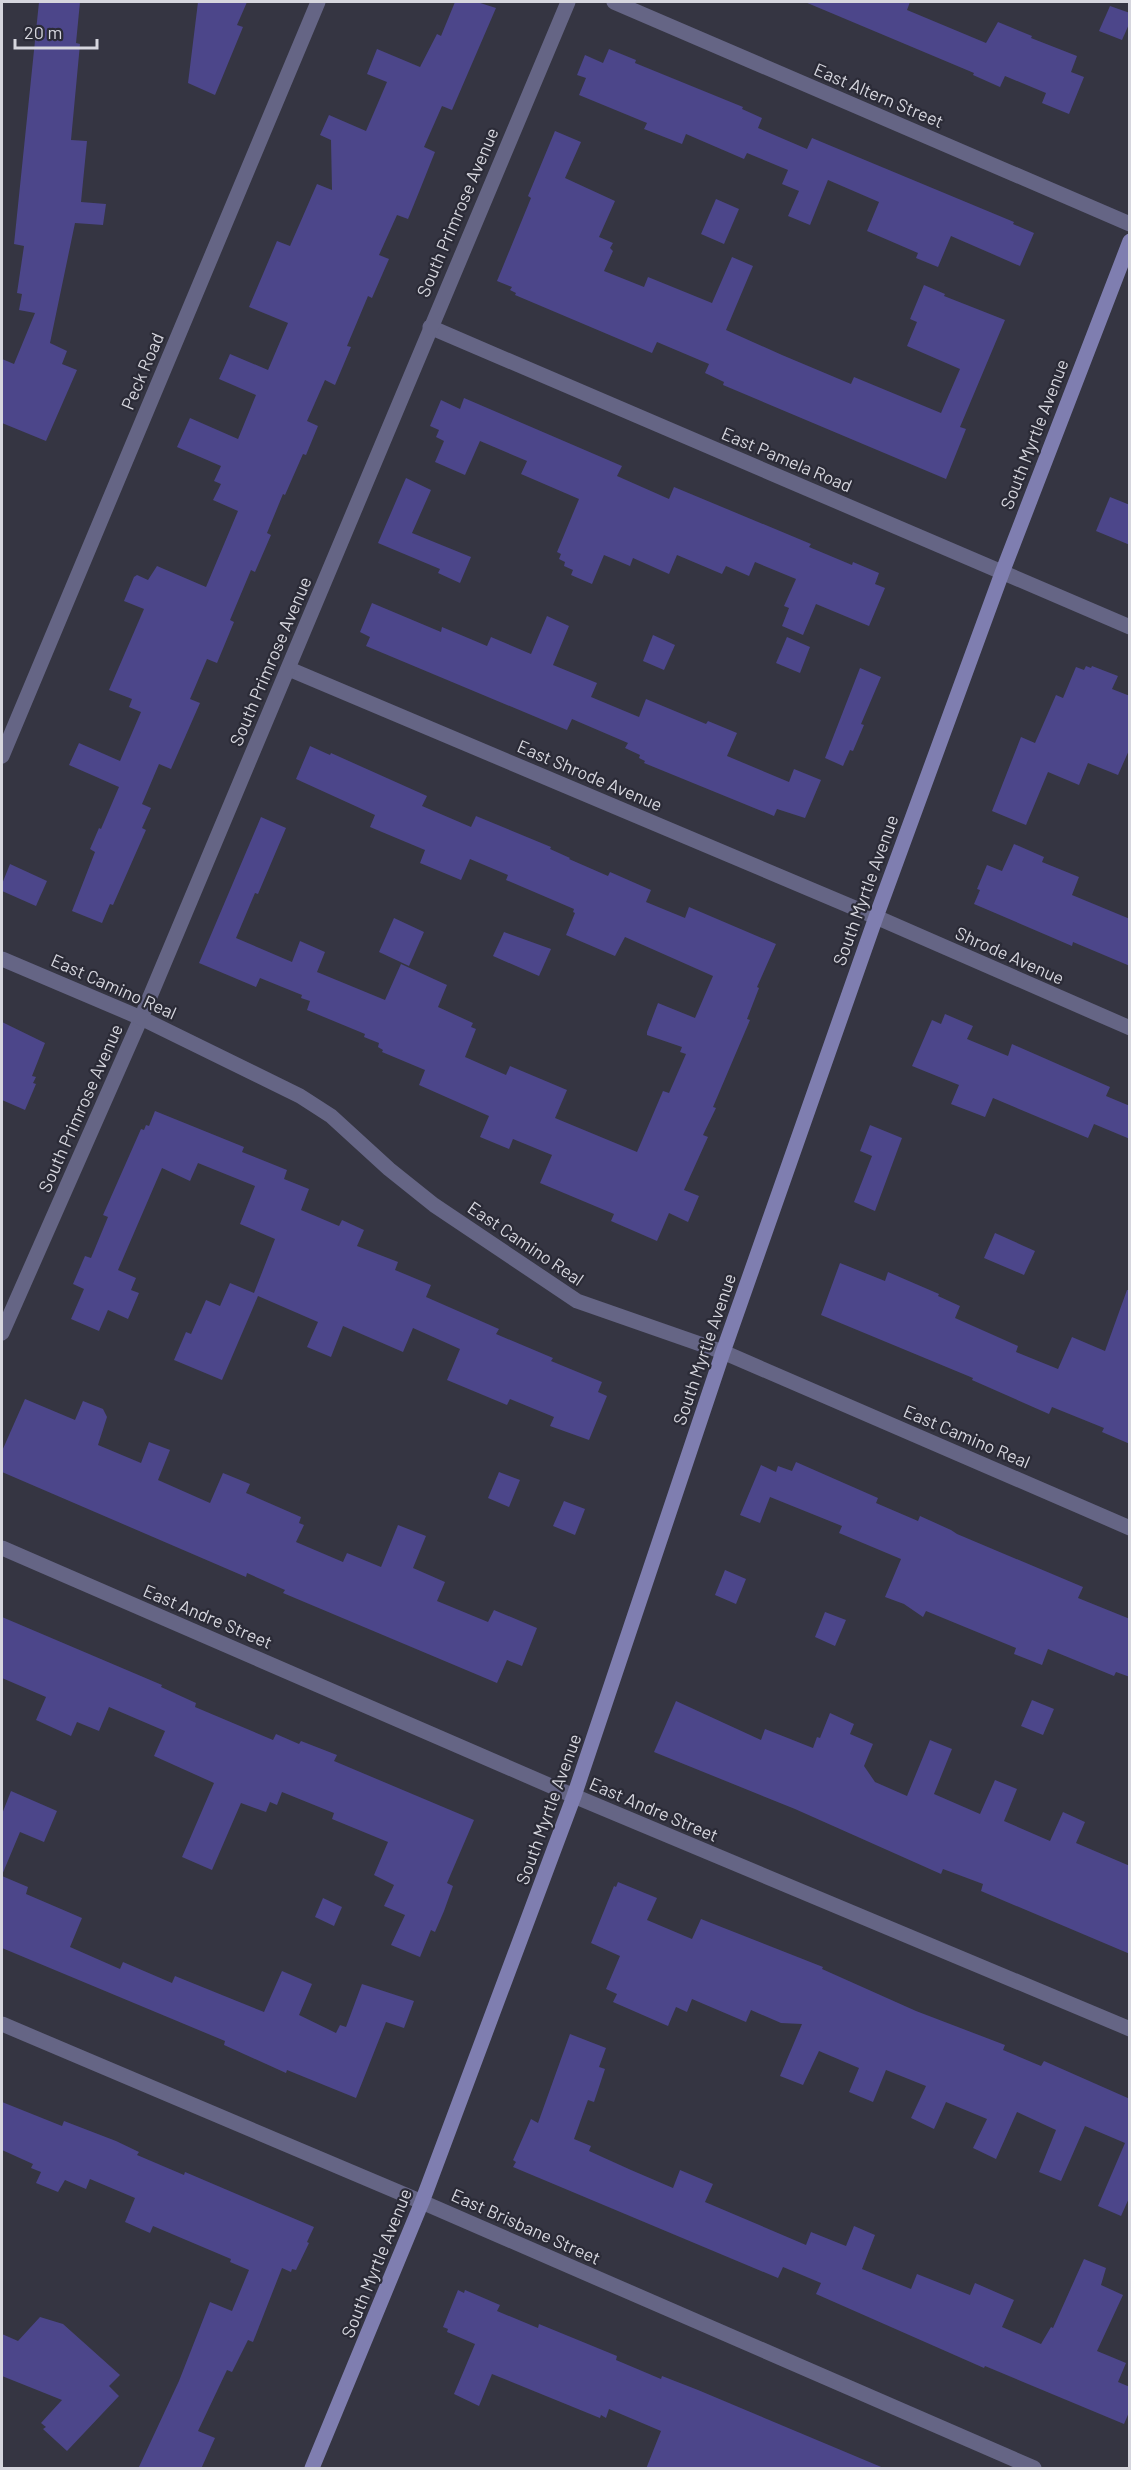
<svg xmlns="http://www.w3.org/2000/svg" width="1131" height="2470" font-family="Barlow,sans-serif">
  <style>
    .building { fill: #4c468a }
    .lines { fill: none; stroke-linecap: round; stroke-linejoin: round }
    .minor { stroke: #656585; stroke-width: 15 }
    .tertiary { stroke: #656585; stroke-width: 15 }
    .secondary { stroke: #7f7eb0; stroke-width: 15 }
    .labels { text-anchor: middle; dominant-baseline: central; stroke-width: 4.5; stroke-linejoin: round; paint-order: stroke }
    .street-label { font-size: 18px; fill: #d6d6de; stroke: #2b2b37 }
  </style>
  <rect width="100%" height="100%" fill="#353542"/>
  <!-- building -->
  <g class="building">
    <polygon points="39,2 80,2 76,43 80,44 71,140 87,141 81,202 106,204 103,225 75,223 50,343 67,351 62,364 77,370 46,441 2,423 2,359 14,364 35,313 19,310 22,294 17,293 24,246 14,244"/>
    <polygon points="198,2 247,2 237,25 243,27 215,95 188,83"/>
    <polygon points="455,2 477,2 496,8 452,110 442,106 424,147 435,152 419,192 408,219 397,215 379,255 389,259 372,298 368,296 347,346 351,347 335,385 325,380 307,421 318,426 306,455 303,454 285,495 283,494 267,533 271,535 255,572 251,570 230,620 234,622 217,663 207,659 190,699 200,703 171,769 159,764 142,804 151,808 142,828 146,830 113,905 110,904 102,923 72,911 95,852 90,849 99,828 101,829 119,787 69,765 79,743 120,761 141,712 129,707 132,699 109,690 144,609 124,601 134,577 137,575 148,580 157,566 206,587 238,511 213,500 221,484 214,481 221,466 177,447 190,418 238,439 256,395 219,379 230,354 268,370 288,323 249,307 277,241 290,246 317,184 332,190 331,140 320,135 329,115 366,131 387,82 367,74 377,49 420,67 437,34 441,36"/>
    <polygon points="805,2 910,2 907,10 986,43 998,22 1032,36 1031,38 1077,56 1071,72 1084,77 1069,114 1042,103 1046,93 1005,76 1000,87 973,75 974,73"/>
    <polygon points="1110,6 1130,13 1130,22 1122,40 1099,31"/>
    <polygon points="609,49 636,60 635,63 743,107 742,109 762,118 758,128 807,149 812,138 1014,222 1013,224 1034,233 1020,266 951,236 938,267 916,258 918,253 867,231 879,202 828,180 810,225 788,216 799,191 782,184 788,170 747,153 744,159 686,134 682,144 644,129 647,123 579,95 586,78 577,75 585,55 603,63"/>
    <polygon points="555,131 581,142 565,178 615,201 599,237 613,243 610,248 613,251 604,271 644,287 648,277 712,303 732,257 753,266 726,330 782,355 851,384 854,377 941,413 960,369 907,346 917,322 910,319 924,285 945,294 944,296 1005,320 960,427 966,429 946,479 723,385 724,382 705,373 709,364 657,342 652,353 515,295 516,293 510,290 512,287 497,281 531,198 528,196"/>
    <polygon points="716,199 739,209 724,244 701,234"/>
    <polygon points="464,398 622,466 617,476 669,499 674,487 811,544 809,547 852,565 853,562 879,573 875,584 885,588 869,626 816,604 803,635 782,626 789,608 784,606 796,579 755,562 749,576 726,566 722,574 677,555 669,574 633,558 630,566 604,555 592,584 571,575 573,570 564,566 565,562 559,559 561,554 557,552 579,499 521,474 527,461 480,441 465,475 435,462 444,441 436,437 439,430 430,426 441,400 460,409"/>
    <polygon points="406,478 431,490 412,533 471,557 460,583 438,573 440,569 378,543"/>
    <polygon points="1110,497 1130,505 1130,545 1096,531"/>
    <polygon points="372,603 441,632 442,627 487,646 491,637 531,654 547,616 569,626 553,665 597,683 591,697 639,717 646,699 706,724 708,721 737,733 727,756 789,782 794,769 821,780 805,818 777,809 774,816 644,763 645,761 639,758 640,755 625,748 628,743 572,719 567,730 366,646 370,637 360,632"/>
    <polygon points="653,635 675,645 664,670 643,661"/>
    <polygon points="787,637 810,647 800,673 776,663"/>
    <polygon points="1086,666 1091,668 1092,666 1118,676 1112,689 1130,696 1130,748 1118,775 1088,763 1079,785 1048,772 1026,825 992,811 1021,737 1035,743 1056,695 1063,698 1076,667 1084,670"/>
    <polygon points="860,668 881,677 861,724 864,725 853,751 850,750 843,766 825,758"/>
    <polygon points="310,746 330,755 331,753 427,796 422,806 471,827 476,816 551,847 550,849 570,858 569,859 608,876 610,872 651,890 646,902 685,918 689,907 776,944 757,987 759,988 747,1019 750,1020 713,1107 716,1108 703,1135 708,1137 684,1190 699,1196 688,1222 669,1213 657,1241 611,1221 614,1214 540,1183 552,1155 513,1139 509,1149 480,1137 489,1116 419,1085 425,1070 382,1052 383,1050 378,1047 379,1043 364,1037 365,1034 307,1010 310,1001 301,998 302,995 260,978 256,987 199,963 261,817 286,828 258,894 255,893 236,938 292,962 300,941 325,952 317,972 385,1000 401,964 447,985 438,1007 473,1023 471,1027 476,1029 465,1057 506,1075 510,1066 567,1090 555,1118 637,1152 663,1091 669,1093 686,1054 680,1052 682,1047 647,1035 647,1032 658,1003 695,1018 713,976 625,937 615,956 566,935 575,913 573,912 574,909 506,880 508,875 470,859 461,880 420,863 425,850 370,827 375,815 296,779"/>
    <polygon points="1014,844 1044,857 1042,862 1079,877 1072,895 1130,919 1130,966 1073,942 1072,946 974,904 980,890 977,889 987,865 1002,871"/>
    <polygon points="10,864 47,881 36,906 2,891 2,884"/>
    <polygon points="394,918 424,932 409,966 379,952"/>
    <polygon points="504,932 551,949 539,976 493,956"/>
    <polygon points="945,1014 973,1026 967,1039 1008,1056 1012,1044 1110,1087 1106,1096 1130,1106 1130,1139 1094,1124 1088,1138 993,1098 985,1117 951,1104 959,1085 912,1066 932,1020 941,1024"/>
    <polygon points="2,1022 45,1043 32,1076 36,1077 33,1083 36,1084 25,1110 2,1100"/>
    <polygon points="155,1111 244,1147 242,1152 287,1170 284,1179 309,1189 301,1210 339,1226 342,1220 364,1230 357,1246 398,1262 395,1270 431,1285 426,1297 499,1329 496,1334 553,1358 551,1361 602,1382 598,1392 607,1396 589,1440 550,1426 554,1417 510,1399 507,1405 447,1380 460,1349 413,1328 403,1352 343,1326 331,1357 307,1347 318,1322 258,1296 222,1380 174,1360 186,1332 191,1334 206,1300 220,1306 230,1283 254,1293 275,1239 240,1224 255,1186 198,1163 190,1181 162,1168 118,1270 136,1278 131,1290 139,1293 128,1319 108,1310 99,1331 71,1319 84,1289 73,1284 85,1256 91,1258 108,1217 103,1215 141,1129 144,1130 146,1125 149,1126"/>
    <polygon points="870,1125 902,1138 875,1211 854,1202 872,1156 860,1151"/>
    <polygon points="995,1233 1035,1251 1024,1275 984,1258"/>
    <polygon points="840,1263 885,1281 888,1272 939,1294 938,1296 960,1306 955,1318 1018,1346 1016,1352 1058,1369 1072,1337 1105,1351 1127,1290 1130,1290 1130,1444 1102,1432 1104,1428 1052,1407 1049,1414 972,1380 973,1378 821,1315"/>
    <polygon points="25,1399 75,1420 83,1401 103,1409 107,1417 98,1445 141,1463 149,1442 170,1450 158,1480 210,1503 223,1473 250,1484 246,1493 301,1517 299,1523 304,1525 296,1542 343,1562 347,1553 381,1567 398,1525 426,1536 413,1568 445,1582 437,1601 488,1622 494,1610 537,1628 522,1666 507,1660 497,1683 283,1593 285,1590 247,1573 246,1577 2,1472 2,1451"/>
    <polygon points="796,1462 878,1498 876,1503 918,1521 920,1516 951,1530 957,1534 1083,1587 1078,1598 1130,1619 1130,1677 1116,1672 1114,1676 1048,1649 1042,1665 1014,1654 1016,1648 926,1611 923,1617 904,1604 885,1597 901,1559 839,1533 842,1526 770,1497 760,1523 740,1515 761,1465 776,1472 778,1466 792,1471"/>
    <polygon points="499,1472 520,1480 509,1507 488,1498"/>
    <polygon points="564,1501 585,1509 575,1535 553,1526"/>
    <polygon points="725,1570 746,1579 736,1604 715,1595"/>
    <polygon points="825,1612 846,1620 835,1646 815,1637"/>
    <polygon points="2,1617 162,1685 161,1687 196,1703 195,1707 273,1740 276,1734 299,1744 301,1741 337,1755 334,1761 474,1820 447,1883 453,1886 444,1911 435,1932 431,1930 420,1957 391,1945 405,1915 384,1906 394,1885 374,1875 388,1842 332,1819 334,1813 282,1792 277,1805 270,1802 266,1812 241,1803 212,1870 182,1857 214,1783 154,1756 165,1731 109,1707 99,1731 77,1722 71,1736 36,1720 46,1697 2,1678"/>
    <polygon points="1032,1700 1054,1709 1043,1735 1021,1726"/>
    <polygon points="676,1701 761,1740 765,1729 813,1748 817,1737 820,1738 830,1713 854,1724 850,1734 873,1744 864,1766 875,1782 907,1796 930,1740 952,1749 934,1794 980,1814 995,1780 1017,1789 1004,1821 1050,1841 1063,1812 1085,1822 1076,1843 1130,1866 1130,1954 981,1891 983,1884 943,1869 941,1874 795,1809 654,1752"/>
    <polygon points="11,1791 57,1811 44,1842 20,1832 2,1875 2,1814"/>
    <polygon points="2,1876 28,1887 26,1894 82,1918 70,1947 120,1969 123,1962 172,1983 175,1976 264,2012 282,1971 312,1984 299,2015 336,2033 340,2025 346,2027 362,1984 414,2001 404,2028 386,2022 356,2098 287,2070 286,2073 224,2045 225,2041 2,1948"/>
    <polygon points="618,1882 657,1898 647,1920 692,1939 701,1919 823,1967 822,1969 916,2011 1005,2045 1003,2050 1041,2066 1044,2061 1130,2099 1130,2196 1121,2216 1098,2206 1125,2143 1085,2126 1061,2181 1039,2172 1056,2130 1017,2112 996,2159 973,2148 987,2119 946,2102 934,2129 911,2118 926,2086 886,2070 873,2102 849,2092 859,2068 819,2051 803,2085 780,2076 802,2024 781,2023 751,2010 746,2022 692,1999 687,2012 676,2007 668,2026 613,2002 617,1994 606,1989 620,1956 591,1943 614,1886 616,1887"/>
    <polygon points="323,1898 342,1907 334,1926 315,1917"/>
    <polygon points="570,2034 606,2048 599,2067 605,2069 594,2102 588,2100 574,2139 591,2146 589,2151 631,2170 673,2188 680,2170 713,2184 705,2202 806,2245 811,2232 846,2246 854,2226 875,2235 862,2269 911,2289 917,2274 970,2295 975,2283 1014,2300 1002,2327 1041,2344 1051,2327 1053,2328 1084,2259 1106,2268 1101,2285 1123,2295 1097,2351 1126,2363 1118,2382 1130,2387 1130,2410 1124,2424 985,2366 984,2368 816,2294 821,2283 783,2267 778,2278 513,2167 516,2162 513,2160 531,2119 538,2123"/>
    <polygon points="2,2102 62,2126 64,2121 116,2141 139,2152 137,2155 184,2175 185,2172 314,2227 307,2242 309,2243 296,2270 292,2269 291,2272 282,2268 253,2342 248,2340 232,2372 227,2370 198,2431 215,2438 201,2469 138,2469 179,2381 210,2302 232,2311 249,2270 230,2262 231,2259 153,2226 150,2233 125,2222 135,2198 90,2179 86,2189 65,2180 58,2192 36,2183 41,2172 31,2168 33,2164 2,2150"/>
    <polygon points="458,2290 464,2293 465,2290 500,2305 497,2311 538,2328 539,2324 617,2356 616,2360 661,2379 662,2376 698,2390 886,2469 646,2469 661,2431 609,2409 606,2418 601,2415 600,2418 492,2374 479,2406 454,2394 475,2344 447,2332 448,2329 443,2327"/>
    <polygon points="40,2317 63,2324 120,2375 109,2386 119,2396 67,2451 43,2429 46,2427 41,2423 62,2400 2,2376 2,2334 18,2341"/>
  </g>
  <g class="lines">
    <!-- minor -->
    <g class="minor">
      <polyline points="614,2 1130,224"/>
      <polyline points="430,327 1130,627"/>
      <polyline points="289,669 876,917 1130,1028"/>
      <polyline points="2,1333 141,1018 568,2"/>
      <polyline points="2,1548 574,1796 1130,2029"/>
      <polyline points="2,2024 422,2202 1034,2468"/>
    </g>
    <!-- tertiary -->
    <g class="tertiary">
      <polyline points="2,756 318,2"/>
      <polyline points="2,959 141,1018 300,1096 331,1116 389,1169 434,1205 577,1301 723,1352 1130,1528"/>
    </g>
    <!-- secondary -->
    <polyline class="secondary" points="312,2468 422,2202 574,1796 723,1352 876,917 1002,573 1130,241"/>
  </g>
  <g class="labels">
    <!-- street labels -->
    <g class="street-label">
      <text transform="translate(879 95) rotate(23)">East Altern Street</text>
      <text transform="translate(457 212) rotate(-67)">South Primrose Avenue</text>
      <text transform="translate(142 371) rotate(-67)">Peck Road</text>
      <text transform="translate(1034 434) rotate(-69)">South Myrtle Avenue</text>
      <text transform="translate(787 459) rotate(23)">East Pamela Road</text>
      <text transform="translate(270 661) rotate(-67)">South Primrose Avenue</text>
      <text transform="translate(590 775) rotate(23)">East Shrode Avenue</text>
      <text transform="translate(865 890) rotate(-70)">South Myrtle Avenue</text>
      <text transform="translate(1010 955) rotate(24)">Shrode Avenue</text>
      <text transform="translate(114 986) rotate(24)">East Camino Real</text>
      <text transform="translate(80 1108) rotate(-66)">South Primrose Avenue</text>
      <text transform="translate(526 1243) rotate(34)">East Camino Real</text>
      <text transform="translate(704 1349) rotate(-71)">South Myrtle Avenue</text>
      <text transform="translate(967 1436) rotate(23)">East Camino Real</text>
      <text transform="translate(208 1616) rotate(23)">East Andre Street</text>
      <text transform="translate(548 1809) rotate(-70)">South Myrtle Avenue</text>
      <text transform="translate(654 1809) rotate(23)">East Andre Street</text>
      <text transform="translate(526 2226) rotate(24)">East Brisbane Street</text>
      <text transform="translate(376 2263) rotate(-68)">South Myrtle Avenue</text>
    </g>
  </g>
  <!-- border -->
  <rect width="1131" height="2470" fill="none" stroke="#d6d6de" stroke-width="6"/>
  <!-- scale -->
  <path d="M15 39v9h82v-9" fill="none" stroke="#d6d6de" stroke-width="3"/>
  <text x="24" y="39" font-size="18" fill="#d6d6de" stroke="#2b2b37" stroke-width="4.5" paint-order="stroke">20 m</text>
</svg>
